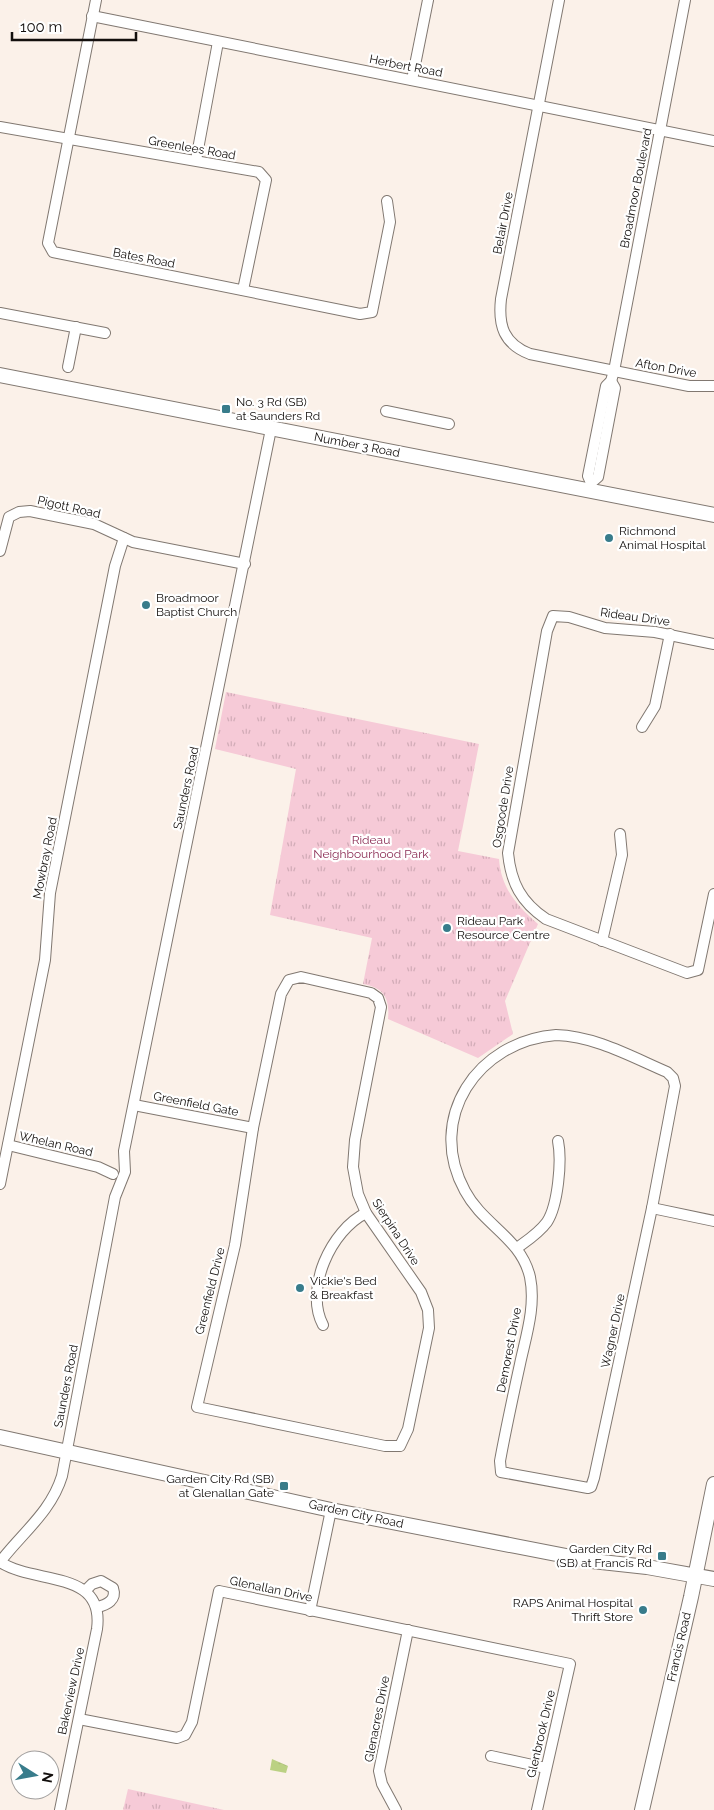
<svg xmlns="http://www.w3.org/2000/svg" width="714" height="1810" font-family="Raleway,sans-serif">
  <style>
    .grass { fill: url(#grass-tufts) }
    .water { fill: url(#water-ripples) }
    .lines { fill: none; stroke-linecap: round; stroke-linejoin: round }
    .street-casing { stroke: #817871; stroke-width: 12 }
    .secondary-casing { stroke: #817871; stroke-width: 16 }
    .street { stroke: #fff; stroke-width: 10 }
    .secondary { stroke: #fff; stroke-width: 14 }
    .poi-dot { fill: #387c8b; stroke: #fff; stroke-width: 2 }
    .labels { text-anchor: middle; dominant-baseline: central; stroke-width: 4.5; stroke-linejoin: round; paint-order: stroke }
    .street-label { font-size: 12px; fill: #130f0d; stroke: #fff }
    .poi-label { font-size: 12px; fill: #130f0d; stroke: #fff; text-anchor: start }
    .park-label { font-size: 12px; fill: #8a2b53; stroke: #fff }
  </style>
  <defs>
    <pattern id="grass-tufts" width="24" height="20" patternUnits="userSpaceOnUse" patternTransform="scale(1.25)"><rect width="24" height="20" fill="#f6cad7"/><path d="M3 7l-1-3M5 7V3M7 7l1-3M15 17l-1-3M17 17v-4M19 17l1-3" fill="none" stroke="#d2acb7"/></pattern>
    <pattern id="water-ripples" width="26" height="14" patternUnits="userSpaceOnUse" patternTransform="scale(1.25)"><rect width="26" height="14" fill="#bbd183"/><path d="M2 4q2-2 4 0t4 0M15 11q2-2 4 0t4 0" fill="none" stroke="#a0b270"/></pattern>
  </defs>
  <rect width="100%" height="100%" fill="#fbf1e9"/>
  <!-- grass -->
  <g class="grass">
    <path d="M226,692L479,744L458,851L499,859C501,888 517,906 538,924L505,1001L513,1034L478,1058L388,1019C390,998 384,988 363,984L372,938L270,915L296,769L215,749Z"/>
    <polygon points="128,1789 224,1810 123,1810"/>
  </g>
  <!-- water -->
  <polygon class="water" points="272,1759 288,1766 286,1773 270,1770"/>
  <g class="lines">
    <defs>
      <g id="street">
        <polyline points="96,0 48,243 53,252 360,314 372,312 390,222 387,201"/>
        <path d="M559,0L501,299C498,326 504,344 530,354L689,386H714"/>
        <polyline points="92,16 714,141"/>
        <polyline points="412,80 428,0"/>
        <polyline points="0,127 259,172 266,180 243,290"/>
        <polyline points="196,160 218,42"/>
        <polyline points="0,313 105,333"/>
        <polyline points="68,367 76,327"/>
        <polyline points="386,411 449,424"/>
        <polyline points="591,483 598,477 615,388 611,381"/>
        <polyline points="590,491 591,483 588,476 606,386 611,381 614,371 685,0"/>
        <polyline points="0,551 9,517 19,512 30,511 94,524 133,542 245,564"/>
        <path d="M714,644L655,632L605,628L569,617L553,616L547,631L508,853C511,883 521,902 546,919L687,973L698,970L714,894"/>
        <polyline points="642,727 655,706 670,634"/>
        <polyline points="602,941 622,855 620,834"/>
        <polygon points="301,977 371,993 378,998 381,1007 355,1140 353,1167 358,1194 366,1213 421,1292 428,1310 429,1328 408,1429 400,1446 385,1446 197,1407 235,1245 253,1128 281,994 289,980"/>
        <path d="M556,1035C595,1036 632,1057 667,1072L673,1078L675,1086L652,1208L594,1478L591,1487L588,1488L501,1472L500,1461C506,1428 513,1396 520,1364C526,1336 536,1306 530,1277C521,1238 483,1225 465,1191C425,1118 478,1041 556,1035Z"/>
        <polyline points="134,1105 253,1128"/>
        <polyline points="8,1145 98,1167 113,1174"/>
        <polyline points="0,1184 45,960 50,893 115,566 124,538"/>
        <polyline points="652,1208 714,1221"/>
        <path d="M517,1248C528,1240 539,1233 547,1222C558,1205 562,1161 558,1141"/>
        <path d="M323,1325C304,1289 331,1230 366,1213"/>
        <path d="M0,1562C22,1533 51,1512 62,1476L115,1197L125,1172L124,1151L271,429"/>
        <path d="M0,1562C35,1585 105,1569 97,1629L60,1810"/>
        <path d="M86,1590L92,1584L101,1581L113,1588C117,1600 107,1605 97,1607"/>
        <polyline points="310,1611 331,1510"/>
        <polyline points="79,1719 177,1738 185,1735 192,1722 219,1591 570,1664 537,1810"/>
        <polyline points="491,1756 546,1768"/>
        <polyline points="396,1810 382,1784 379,1771 408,1630"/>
      </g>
      <g id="secondary">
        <polyline points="0,375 714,515"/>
        <polyline points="0,1437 331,1510 515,1546 592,1561 647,1567 714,1579"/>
        <polyline points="642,1810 691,1597 714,1484"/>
      </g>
    </defs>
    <!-- street casing -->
    <use href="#street" class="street-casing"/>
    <!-- secondary casing -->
    <use href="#secondary" class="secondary-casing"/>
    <!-- street -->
    <use href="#street" class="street"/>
    <!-- secondary -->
    <use href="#secondary" class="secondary"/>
  </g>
  <!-- markers -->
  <g class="poi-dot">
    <rect x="221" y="404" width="10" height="10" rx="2.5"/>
    <circle cx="609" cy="538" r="5"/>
    <circle cx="146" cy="605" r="5"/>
    <circle cx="447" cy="928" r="5"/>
    <circle cx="300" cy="1288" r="5"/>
    <rect x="279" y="1481" width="10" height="10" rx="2.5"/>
    <rect x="657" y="1551" width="10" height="10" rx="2.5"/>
    <circle cx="643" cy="1610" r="5"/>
  </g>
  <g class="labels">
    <!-- street labels -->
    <g class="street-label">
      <text transform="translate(406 66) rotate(11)">Herbert Road</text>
      <text transform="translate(192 148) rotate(10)">Greenlees Road</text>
      <text transform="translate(636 188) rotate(-79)">Broadmoor Boulevard</text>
      <text transform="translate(503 223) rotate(-79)">Belair Drive</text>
      <text transform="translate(144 258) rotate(11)">Bates Road</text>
      <text transform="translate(666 368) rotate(10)">Afton Drive</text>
      <text transform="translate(357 445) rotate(11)">Number 3 Road</text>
      <text transform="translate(69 507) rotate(13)">Pigott Road</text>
      <text transform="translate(635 617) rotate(8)">Rideau Drive</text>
      <text transform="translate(186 788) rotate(-78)">Saunders Road</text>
      <text transform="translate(503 807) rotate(-81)">Osgoode Drive</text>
      <text transform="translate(45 858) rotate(-79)">Mowbray Road</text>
      <text transform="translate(196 1104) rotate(11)">Greenfield Gate</text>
      <text transform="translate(56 1144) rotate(13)">Whelan Road</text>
      <text transform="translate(396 1232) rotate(57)">Sierpina Drive</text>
      <text transform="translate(210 1291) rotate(-76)">Greenfield Drive</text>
      <text transform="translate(613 1331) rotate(-78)">Wagner Drive</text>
      <text transform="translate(509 1350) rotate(-79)">Demorest Drive</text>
      <text transform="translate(66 1386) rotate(-79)">Saunders Road</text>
      <text transform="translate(356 1514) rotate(12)">Garden City Road</text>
      <text transform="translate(271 1589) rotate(12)">Glenallan Drive</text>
      <text transform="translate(679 1647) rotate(-77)">Francis Road</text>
      <text transform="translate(71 1691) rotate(-78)">Bakerview Drive</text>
      <text transform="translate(377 1719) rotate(-79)">Glenacres Drive</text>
      <text transform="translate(541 1734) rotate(-77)">Glenbrook Drive</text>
    </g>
    <!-- poi labels -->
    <g class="poi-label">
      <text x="236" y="402">No. 3 Rd (SB)<tspan x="236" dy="14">at Saunders Rd</tspan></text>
      <text x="619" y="531">Richmond<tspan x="619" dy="14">Animal Hospital</tspan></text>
      <text x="156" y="598">Broadmoor<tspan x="156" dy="14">Baptist Church</tspan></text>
      <text x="457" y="921">Rideau Park<tspan x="457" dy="14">Resource Centre</tspan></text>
      <text x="310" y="1281">Vickie's Bed<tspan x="310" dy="14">&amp; Breakfast</tspan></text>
      <text x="274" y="1479" text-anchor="end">Garden City Rd (SB)<tspan x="274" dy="14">at Glenallan Gate</tspan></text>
      <text x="652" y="1549" text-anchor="end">Garden City Rd<tspan x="652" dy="14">(SB) at Francis Rd</tspan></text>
      <text x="633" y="1603" text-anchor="end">RAPS Animal Hospital<tspan x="633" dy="14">Thrift Store</tspan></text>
    </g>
    <!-- park labels -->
    <g class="park-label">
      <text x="371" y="840">Rideau<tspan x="371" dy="14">Neighbourhood Park</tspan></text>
    </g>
  </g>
  <!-- north arrow -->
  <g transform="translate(35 1775) rotate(101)"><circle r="24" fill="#ffffff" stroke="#a19f9e"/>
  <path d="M0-4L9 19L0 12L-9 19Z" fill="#387c8b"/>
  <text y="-8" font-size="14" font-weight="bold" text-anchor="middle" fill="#130f0d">N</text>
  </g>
  <!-- scale -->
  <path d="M12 32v8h124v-8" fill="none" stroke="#130f0d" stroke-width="2.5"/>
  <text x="20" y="32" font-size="15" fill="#130f0d" stroke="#ffffff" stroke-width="4" paint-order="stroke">100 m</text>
</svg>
